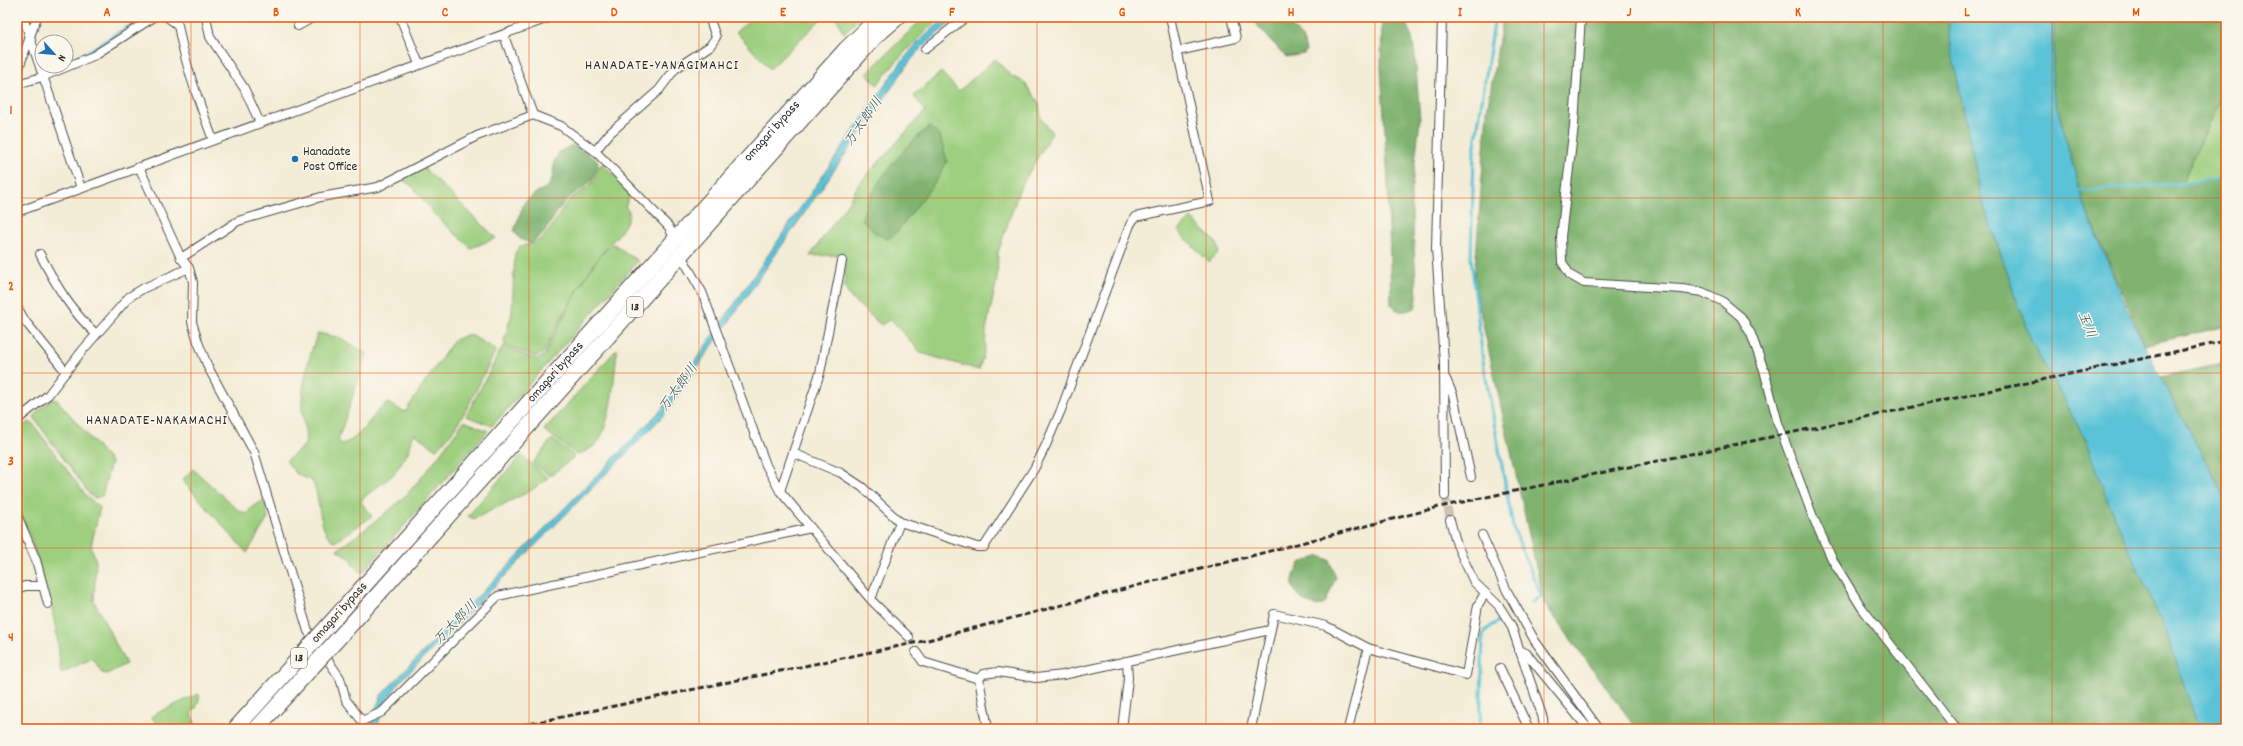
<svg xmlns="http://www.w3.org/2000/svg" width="2243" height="746" font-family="Dekko,'Klee One',sans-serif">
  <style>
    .industrial { fill: #bfc2dd }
    .green { fill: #9dcf7f; stroke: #647d55 }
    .forest { fill: #7eb26e; stroke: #546e4c }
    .water { fill: #5ac3d7; stroke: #427781 }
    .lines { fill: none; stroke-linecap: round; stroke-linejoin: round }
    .stream { stroke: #5ac3d7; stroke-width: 3 }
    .street-tunnel { stroke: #cbc5b4; stroke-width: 8; stroke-dasharray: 8 4; stroke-linecap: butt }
    .street-casing { stroke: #494845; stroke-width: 10 }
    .highway-casing { stroke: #494845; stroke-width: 17 }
    .street { stroke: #fff; stroke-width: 8 }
    .highway { stroke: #fff; stroke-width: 15 }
    .rail { stroke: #2b2b2b; stroke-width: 3; stroke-dasharray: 6 3; stroke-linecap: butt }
    .highway-bridge-casing { stroke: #494845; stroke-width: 17; stroke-linecap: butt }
    .highway-bridge { stroke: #fff; stroke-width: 15 }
    .grid { fill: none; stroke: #e8590c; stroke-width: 1; stroke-opacity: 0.55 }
    .poi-dot { fill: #1f6fb2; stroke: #fbf7ec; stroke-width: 1.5 }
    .labels { text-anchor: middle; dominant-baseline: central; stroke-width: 3; stroke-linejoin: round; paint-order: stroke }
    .shield { fill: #fbf7ec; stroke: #696865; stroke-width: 1 }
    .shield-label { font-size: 12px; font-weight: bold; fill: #2b2b2b }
    .street-label { font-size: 13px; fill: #2b2b2b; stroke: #fbf7ec }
    .poi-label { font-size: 13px; fill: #2b2b2b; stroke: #fbf7ec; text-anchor: start }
    .neighbourhood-label { font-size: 14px; letter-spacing: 1px; fill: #2b2b2b; stroke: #fbf7ec }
    .water-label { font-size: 14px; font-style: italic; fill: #39595f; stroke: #fbf7ec }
    .neatline { fill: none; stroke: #e8590c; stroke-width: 1.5 }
    .grid-label { font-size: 13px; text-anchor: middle; font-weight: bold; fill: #e8590c }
  </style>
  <rect width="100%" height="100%" fill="#fbf7ec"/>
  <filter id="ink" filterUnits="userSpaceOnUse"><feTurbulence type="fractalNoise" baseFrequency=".025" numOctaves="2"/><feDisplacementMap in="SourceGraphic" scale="8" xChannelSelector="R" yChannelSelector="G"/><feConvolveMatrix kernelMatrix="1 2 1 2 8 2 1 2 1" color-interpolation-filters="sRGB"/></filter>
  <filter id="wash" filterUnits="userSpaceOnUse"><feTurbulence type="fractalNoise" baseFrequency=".012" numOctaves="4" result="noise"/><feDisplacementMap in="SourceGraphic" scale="16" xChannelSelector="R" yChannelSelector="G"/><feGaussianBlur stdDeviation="0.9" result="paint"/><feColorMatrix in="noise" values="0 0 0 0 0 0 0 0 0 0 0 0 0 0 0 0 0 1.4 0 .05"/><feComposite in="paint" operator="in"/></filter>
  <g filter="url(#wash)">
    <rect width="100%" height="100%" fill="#f3ecd6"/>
    <!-- industrial -->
    <polygon class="industrial" points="17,18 25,43 17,62"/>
    <!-- green -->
    <g class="green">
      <polygon points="753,17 823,17 770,69 736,32"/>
      <polygon points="836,17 861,17 844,33"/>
      <path d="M924,17H942C917,37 897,60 877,85L867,73Z"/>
      <polygon points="995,59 1011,76 1024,82 1039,103 1041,118 1052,133 1020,188 998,252 997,279 986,330 985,349 979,370 921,353 891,319 881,325 851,298 844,287 846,261 837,255 810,256 851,198 859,184 925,111 914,96 941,72 959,91"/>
      <polygon points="2226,87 2226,177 2180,186"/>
      <path d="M603,164L626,189L630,196L625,206L629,211C629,226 612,241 603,252C579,283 562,317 544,352L537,357L505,345L504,341L512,313L515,253L520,246C529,245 539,242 545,235C554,226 559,211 568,202C582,189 595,187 599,166Z"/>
      <polygon points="422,168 424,168 496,238 471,248 436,216 413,187 403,180 403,177"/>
      <polygon points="1191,218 1217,243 1219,252 1209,262 1178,231"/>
      <path d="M614,244L638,261L492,426L466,416L503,346L538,360L545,354C556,333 594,251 614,244Z"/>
      <path d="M318,333L341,338L367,354L338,440L341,444C361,441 371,414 387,403L405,412L454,340L469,334L496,350C481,378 460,431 436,449L413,433L408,452L394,474L363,498L361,502L371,514V517L335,542C316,531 322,498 312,481L297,474L286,461L305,445C307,433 303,421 302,408C301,389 310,350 318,333Z"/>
      <path d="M617,349C615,371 611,429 596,444C591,449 584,452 577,455L544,430Z"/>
      <polygon points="53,399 57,400 111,462 102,496 95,498 90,495 34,418 36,413"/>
      <path d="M464,421L488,431L362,573L351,563L353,560L337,550C361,532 386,515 407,494C428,471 446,446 464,421Z"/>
      <polygon points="29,422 33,424 87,497 100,507 91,546 96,561 94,601 126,664 107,674 102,673 93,658 61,673 57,635 51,605 29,533 17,508 17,430"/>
      <polygon points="552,439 573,455 573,458 550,476 533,463"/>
      <polygon points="521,455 548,478 530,491 474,519 468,516"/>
      <polygon points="193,469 238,510 247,514 252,507 265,500 268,518 247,553 182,480"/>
      <polygon points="198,694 200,696 196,708 191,713 197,729 161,729 152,718 153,715"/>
    </g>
    <!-- forest -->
    <g class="forest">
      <polygon points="1258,17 1283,17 1303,39 1306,51 1304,54 1286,57 1255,23"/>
      <path d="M1382,17H1404L1411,32L1415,55L1420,120L1411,195L1417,299L1415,308C1404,312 1398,314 1391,304L1388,182L1381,68Z"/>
      <polygon points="1503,17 1948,17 1952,53 1982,200 2032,343 2088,444 2108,502 2166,632 2199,729 1637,729 1544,603 1474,283 1487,111"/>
      <polygon points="2054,17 2226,17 2226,87 2181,185 2226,177 2226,326 2145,345 2083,203 2052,88"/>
      <path d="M930,126L940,136L947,161L939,177L897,232L888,239L875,233L862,219C869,187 905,146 930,126Z"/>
      <path d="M572,145L580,148L598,161C595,187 581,186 566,201C551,216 551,231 530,243L520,239L514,231L524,203L537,192L548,187L553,176L554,162L559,152Z"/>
      <polygon points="2226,363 2226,499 2160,377"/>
      <path d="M1320,556L1329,560L1336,577L1325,604C1314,610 1295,598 1293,586C1292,577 1296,571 1300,563Z"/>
    </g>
    <!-- water -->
    <g class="water">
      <polygon points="947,17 957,17 921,48 908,64 664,415 400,682 384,704 377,729 370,729 375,710 382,694 662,409 899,65 919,41"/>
      <polygon points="1948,17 2054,17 2052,88 2083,203 2127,309 2160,377 2226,499 2226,729 2199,729 2166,632 2108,502 2088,444 2032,343 1982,200 1952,53"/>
    </g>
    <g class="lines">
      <!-- stream -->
      <g class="stream">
        <polyline points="1495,17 1474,152 1471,258 1483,361 1513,527 1541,596 1531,603"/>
        <polyline points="66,61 86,53 143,17"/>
        <polyline points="52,67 54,66"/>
        <polyline points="2077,191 2189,183 2226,177"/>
        <polyline points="1480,729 1483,635 1486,630 1499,621"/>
      </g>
    </g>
  </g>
  <g filter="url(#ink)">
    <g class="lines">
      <!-- street-tunnel -->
      <g class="street-tunnel">
        <polyline points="1445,496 1450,520"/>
        <polyline points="909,637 916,652"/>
      </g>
      <defs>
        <g id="street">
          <polyline points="23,17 81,188"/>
          <path d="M167,17L178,25C185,65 199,102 213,140"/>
          <polyline points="206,17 210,37 244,88 260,123"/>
          <polyline points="400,17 419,64"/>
          <polyline points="1442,17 1436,248 1444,362 1445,496"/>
          <polyline points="1581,17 1574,125 1561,237 1562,262 1570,275 1584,283 1682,289 1702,292 1722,301 1741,317 1751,334 1764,370 1778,423 1813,517 1833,561 1862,608 1957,729"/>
          <polyline points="298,26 314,17"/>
          <polyline points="504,36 533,115"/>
          <polyline points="925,49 966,17"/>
          <polyline points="1178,51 1236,38 1231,17"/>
          <polyline points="17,73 37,17"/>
          <polyline points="17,84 42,77 93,56 154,17"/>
          <polyline points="595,151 610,133 659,90 675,69 710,46 716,37 709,17"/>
          <polyline points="139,167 181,258 189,268 193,282 192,322 198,342 208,367 254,452 308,631 340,678 346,700 362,721 382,712 498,596 811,528"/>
          <polyline points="17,212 551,17"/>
          <polyline points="679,252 702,292 766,465 780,491 872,601 909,637"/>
          <path d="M40,254C55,284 71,311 96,334"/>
          <polyline points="181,258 238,221 321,197 378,187 477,136 533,115 561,126 595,151 669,227 675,241"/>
          <polyline points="17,307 25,321 66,372"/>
          <polyline points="1446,379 1453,395 1471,477"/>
          <polyline points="17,420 48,395 82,351 129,297 144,288 189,268"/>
          <polyline points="793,453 841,473 862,487 900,522 871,599"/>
          <polyline points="780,491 820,373 842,261"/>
          <polyline points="17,515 36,560 48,604"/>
          <polyline points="1450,520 1457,545 1474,582 1499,606 1511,625 1543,718 1544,729"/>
          <polyline points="900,522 977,547 984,547 1034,469 1046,445 1061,410 1130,225 1135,217 1210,201 1170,17"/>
          <polyline points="1482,535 1507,591 1535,641 1599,729"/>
          <polyline points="17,589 25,586 43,586"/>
          <polyline points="1519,650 1526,653 1586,726 1592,729"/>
          <polyline points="916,652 923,662 979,679"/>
          <polyline points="1500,668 1529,729"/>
          <polyline points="988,729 979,679 983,674 998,672 1036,678 1063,675 1270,630"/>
          <polyline points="1122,729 1128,679 1127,661"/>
          <polyline points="1251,729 1274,614 1326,626 1368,648"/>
          <polyline points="1348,729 1368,648 1466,675 1478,605 1485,593"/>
        </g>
        <g id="highway">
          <path id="s1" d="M362,588L846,49L879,17"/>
          <polyline points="374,599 876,36 898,17"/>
        </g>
      </defs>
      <!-- street casing -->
      <use href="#street" class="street-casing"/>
      <!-- highway casing -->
      <use href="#highway" class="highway-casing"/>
      <!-- street -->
      <use href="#street" class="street"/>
      <!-- highway -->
      <use href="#highway" class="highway"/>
      <!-- rail -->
      <polyline class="rail" points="505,729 928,640 1439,507 2226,341"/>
      <defs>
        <g id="highway-bridge">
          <polyline points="235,729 362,588"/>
          <polyline points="256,729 374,599"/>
        </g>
      </defs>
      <!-- highway-bridge casing -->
      <use href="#highway-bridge" class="highway-bridge-casing"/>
      <!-- highway-bridge -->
      <use href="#highway-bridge" class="highway-bridge"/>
    </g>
  </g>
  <!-- grid -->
  <path class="grid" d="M191,17V729M360,17V729M529,17V729M699,17V729M868,17V729M1037,17V729M1206,17V729M1375,17V729M1544,17V729M1714,17V729M1883,17V729M2052,17V729M17,198H2226M17,373H2226M17,548H2226"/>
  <!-- markers -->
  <circle class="poi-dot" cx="295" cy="159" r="4"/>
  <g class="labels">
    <!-- shield labels -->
    <g class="shield">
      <rect x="627" y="297" width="16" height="20" rx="3"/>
      <rect x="291" y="648" width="16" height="20" rx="3"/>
    </g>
    <g class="shield-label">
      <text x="635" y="307">13</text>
      <text x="299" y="658">13</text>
    </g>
    <!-- street labels -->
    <g class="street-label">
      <text stroke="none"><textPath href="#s1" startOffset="614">omagari bypass</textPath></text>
      <text stroke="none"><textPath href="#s1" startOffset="290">omagari bypass</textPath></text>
      <text transform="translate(340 613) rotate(-48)">omagari bypass</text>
    </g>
    <!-- poi labels -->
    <g class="poi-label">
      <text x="303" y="152">Hanadate<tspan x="303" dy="15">Post Office</tspan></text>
    </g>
    <!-- neighbourhood labels -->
    <g class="neighbourhood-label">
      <text x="662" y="66">HANADATE-YANAGIMAHCI</text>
      <text x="157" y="421">HANADATE-NAKAMACHI</text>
    </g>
    <!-- water labels -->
    <g class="water-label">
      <text transform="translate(864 122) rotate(-55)">万太郎川</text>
      <text transform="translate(2086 325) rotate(69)">玉川</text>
      <text transform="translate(679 388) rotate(-54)">万太郎川</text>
      <text transform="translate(456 623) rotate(-46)">万太郎川</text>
    </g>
  </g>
  <!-- margin -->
  <rect width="2243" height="746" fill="none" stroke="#fbf7ec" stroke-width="44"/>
  <!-- north arrow -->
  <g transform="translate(54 54) rotate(117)"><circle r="19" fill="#fbf7ec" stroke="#a8a59f"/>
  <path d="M0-3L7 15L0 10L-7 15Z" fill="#1f6fb2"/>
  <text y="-6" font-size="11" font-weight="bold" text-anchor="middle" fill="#2b2b2b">N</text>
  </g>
  <rect x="22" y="22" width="2199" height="702" class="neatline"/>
  <g class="grid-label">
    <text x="107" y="16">A</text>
    <text x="276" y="16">B</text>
    <text x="445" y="16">C</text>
    <text x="614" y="16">D</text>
    <text x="783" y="16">E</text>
    <text x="952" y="16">F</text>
    <text x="1122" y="16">G</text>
    <text x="1291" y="16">H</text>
    <text x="1460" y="16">I</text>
    <text x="1629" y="16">J</text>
    <text x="1798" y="16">K</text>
    <text x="1967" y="16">L</text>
    <text x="2136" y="16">M</text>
    <text x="11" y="114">1</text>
    <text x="11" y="290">2</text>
    <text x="11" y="465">3</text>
    <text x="11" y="641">4</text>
  </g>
</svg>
